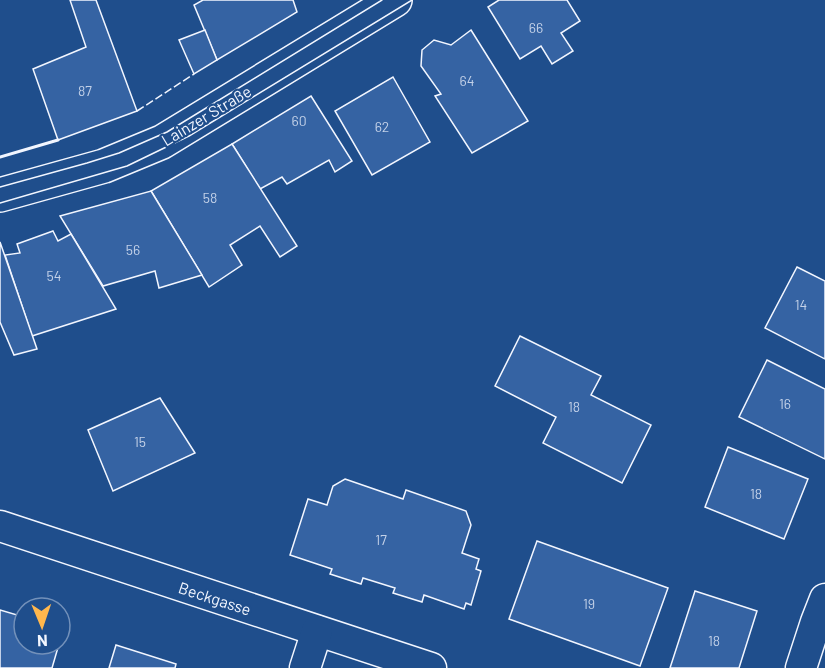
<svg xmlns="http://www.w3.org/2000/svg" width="825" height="668" font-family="Barlow,sans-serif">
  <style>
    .building { fill: #3563a3; stroke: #f2f6ff; stroke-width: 1.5 }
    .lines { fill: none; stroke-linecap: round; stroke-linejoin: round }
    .street-casing { stroke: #f2f6ff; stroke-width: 33 }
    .secondary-casing { stroke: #f2f6ff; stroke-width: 36 }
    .street { stroke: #1f4e8c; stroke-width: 30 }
    .secondary { stroke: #1f4e8c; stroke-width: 33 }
    .tram { stroke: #f2f6ff; stroke-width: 1.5 }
    .fence { stroke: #f2f6ff; stroke-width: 1.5; stroke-dasharray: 8 3; stroke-linecap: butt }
    .wall { stroke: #f2f6ff; stroke-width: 3 }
    .labels { text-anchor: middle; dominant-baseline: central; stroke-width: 4.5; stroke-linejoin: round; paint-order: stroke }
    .number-label { font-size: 14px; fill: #c3d1e8 }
    .street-label { font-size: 16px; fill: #f2f6ff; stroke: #1f4e8c }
  </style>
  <rect width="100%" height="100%" fill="#1f4e8c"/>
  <!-- building -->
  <g class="building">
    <polygon points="70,0 96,0 137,111 58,140 33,69 86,47"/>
    <polygon points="203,0 293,0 297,12 217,60 194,5"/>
    <polygon points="499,0 567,0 580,21 561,33 573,51 552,64 541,46 520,59 488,7"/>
    <polygon points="205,30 217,60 194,74 179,40"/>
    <polygon points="471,30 528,121 472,153 435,96 441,94 421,66 422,50 434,40 451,45"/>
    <polygon points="393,77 430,142 372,175 335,111"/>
    <polygon points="311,96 352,161 335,172 329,160 287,184 282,177 260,189 232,144"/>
    <polygon points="232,144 297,246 280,257 260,226 230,245 242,265 209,287 151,191"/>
    <polygon points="151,191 202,275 159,288 155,271 103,286 60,216"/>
    <polygon points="53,231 58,241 71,234 116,309 32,336 5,255 20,253 17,244"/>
    <polygon points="0,242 37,349 14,355 0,322"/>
    <polygon points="797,267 825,281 825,359 765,328"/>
    <polygon points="520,336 601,376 591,395 651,425 622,483 543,443 556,417 495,386"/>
    <polygon points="767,360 825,389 825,459 739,417"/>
    <polygon points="160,398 195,453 113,491 88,430"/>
    <polygon points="728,447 808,479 784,539 705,507"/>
    <polygon points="345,479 403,499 406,490 466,511 471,525 462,553 479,559 476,569 481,571 471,605 466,603 464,609 424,595 422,602 393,593 395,588 363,578 361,584 330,574 332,569 290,555 308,499 327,505 333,486"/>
    <polygon points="537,541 668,588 640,666 509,619"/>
    <polygon points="695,591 757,611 739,668 670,668"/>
    <polygon points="0,610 24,617 24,644 59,644 52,668 0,668"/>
    <polygon points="116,645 176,664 175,668 109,668"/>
  </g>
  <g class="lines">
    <defs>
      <g id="street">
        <polyline points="0,526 431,668"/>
        <polyline points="305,668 317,631"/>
        <polyline points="801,668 816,622 825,599"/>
      </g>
      <polyline id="secondary" points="0,195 104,166 162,142 395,0"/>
    </defs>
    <!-- street casing -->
    <use href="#street" class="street-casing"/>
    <!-- secondary casing -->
    <use href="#secondary" class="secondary-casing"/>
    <!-- street -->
    <use href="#street" class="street"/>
    <!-- secondary -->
    <use href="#secondary" class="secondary"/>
    <!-- tram -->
    <g class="tram">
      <polyline points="0,187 87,163 119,153 167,132 382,0"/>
      <polyline points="0,203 127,166 189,136 412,0"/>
    </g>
    <!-- fence -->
    <polyline class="fence" points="137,111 194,74"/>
    <!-- wall -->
    <polyline class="wall" points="0,157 58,140"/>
  </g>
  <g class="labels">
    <!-- number labels -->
    <g class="number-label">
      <text x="536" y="27">66</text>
      <text x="467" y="80">64</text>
      <text x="85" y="90">87</text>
      <text x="299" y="120">60</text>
      <text x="382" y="126">62</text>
      <text x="210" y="197">58</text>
      <text x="133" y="249">56</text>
      <text x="54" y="275">54</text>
      <text x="801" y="304">14</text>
      <text x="785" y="403">16</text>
      <text x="574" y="406">18</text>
      <text x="140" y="441">15</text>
      <text x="756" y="493">18</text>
      <text x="381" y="539">17</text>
      <text x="589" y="603">19</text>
      <text x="714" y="640">18</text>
    </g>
    <!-- street labels -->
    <g class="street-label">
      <text transform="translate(206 115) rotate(-31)">Lainzer Straße</text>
      <text transform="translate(215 598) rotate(18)">Beckgasse</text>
    </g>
  </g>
  <!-- north arrow -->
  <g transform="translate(42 626) rotate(178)"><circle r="28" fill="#1f4e8c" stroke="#7391ba" stroke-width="1.5"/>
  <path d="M0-4.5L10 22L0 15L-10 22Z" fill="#ffb74d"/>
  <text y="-9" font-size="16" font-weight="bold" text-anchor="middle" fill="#f2f6ff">N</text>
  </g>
</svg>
